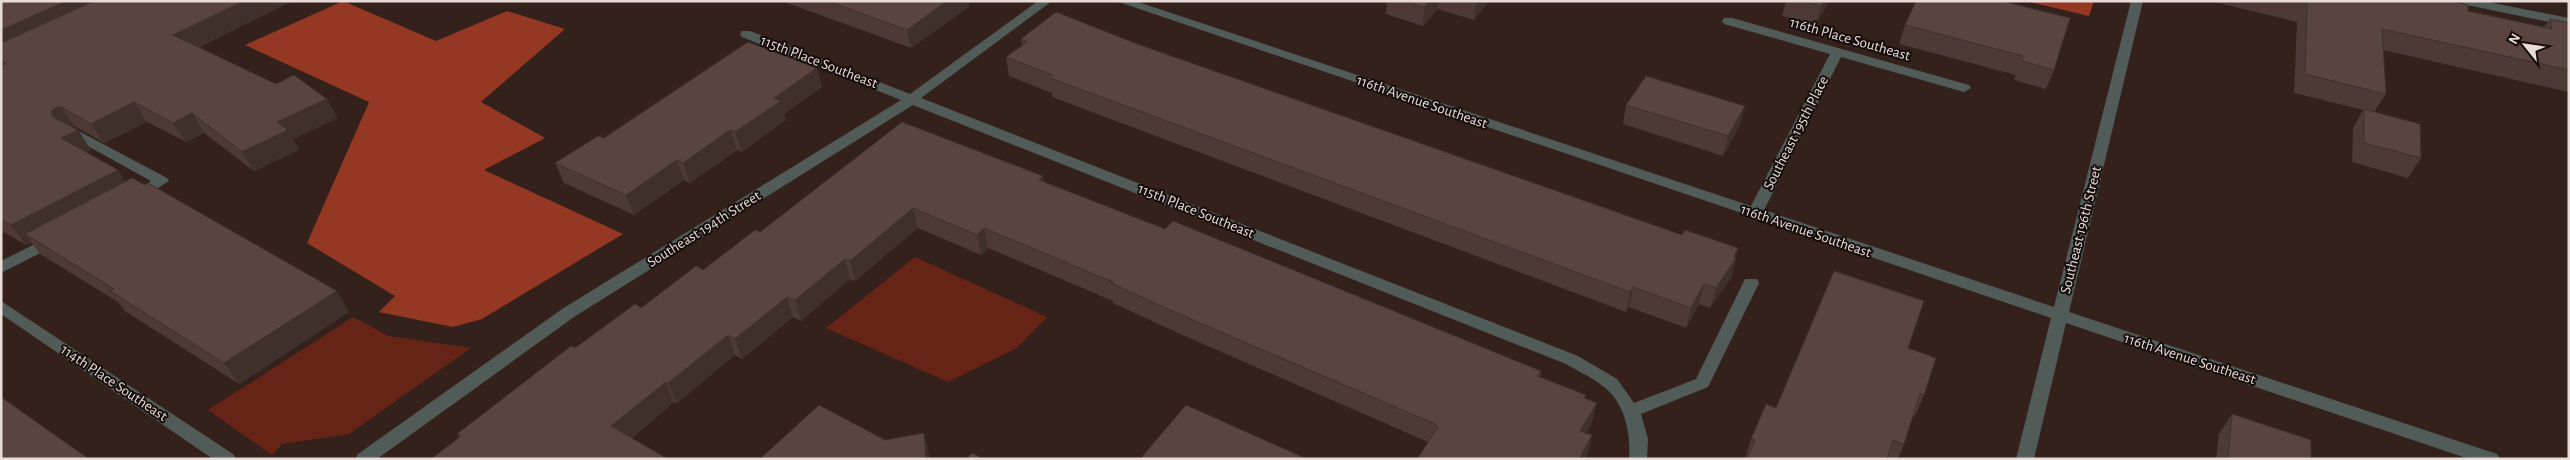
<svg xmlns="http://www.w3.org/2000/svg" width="2570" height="460" font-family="'Alegreya Sans',sans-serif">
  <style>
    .green { fill: #662416 }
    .forest { fill: #943723 }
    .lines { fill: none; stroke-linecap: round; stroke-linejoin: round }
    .minor { fill: #515c59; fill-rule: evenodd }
    .wall { fill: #4d3a36 }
    .shaded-wall { fill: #3f302c }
    .building { fill: #5a443f; stroke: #3f302c }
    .labels { text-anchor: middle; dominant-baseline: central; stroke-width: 4; stroke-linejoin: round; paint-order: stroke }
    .street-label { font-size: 15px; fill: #e9dcd8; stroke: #150d0b }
  </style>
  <rect width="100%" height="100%" fill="#34211c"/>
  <!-- green -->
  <g class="green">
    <polygon points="915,257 1047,317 1017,348 948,382 826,328"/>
    <polygon points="353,317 389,336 471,348 349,434 282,444 272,455 208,410"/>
  </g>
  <!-- forest -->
  <g class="forest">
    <polygon points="343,1 436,41 507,11 565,29 481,102 545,138 484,170 623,234 482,319 453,327 379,312 395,296 307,243 369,102 245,45"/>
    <polygon points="2026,1 2094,1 2089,16"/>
  </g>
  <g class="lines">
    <!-- minor -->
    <g class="minor">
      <path d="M1038,1H1052L921,98L1578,356L1617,379L1634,403L1696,379L1745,279H1757L1759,283L1708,387L1641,414L1648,439L1647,459H1629C1631,434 1625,403 1604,387C1593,378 1578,371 1566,364L913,105L574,317L377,459H355L358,454L562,309L901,100L742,37L740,34L742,31H750L910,94Z"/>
      <polygon points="1116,1 1135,1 1751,206 1830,54 1724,24 1722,21 1724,18 1732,18 1969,85 1971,88 1964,92 1841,57 1764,210 2054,307 2131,1 2143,1 2069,312 2497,454 2500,459 2469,459 2066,323 2034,459 2016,459 2051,318"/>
      <polygon points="2460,1 2483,1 2569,18 2569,26 2462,4"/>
      <polygon points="73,128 167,178 169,181 142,198 132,198 130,195 151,181 68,135 66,132 68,129"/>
      <polygon points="55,234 60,235 63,239 60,243 1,273 1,261"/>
      <polygon points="1,301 233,454 236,459 213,459 1,314"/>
    </g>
  </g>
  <!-- wall -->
  <g class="wall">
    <polygon points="1,1 292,1 199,47 338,118 293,139 299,150 254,171 204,133 186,142 147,122 104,143 74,126 71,127 78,130 91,150 86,152 126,181 349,312 239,384 125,311 118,302 40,254 32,243 26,245 4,232 1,233"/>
    <polygon points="782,1 968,1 969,7 911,48"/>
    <polygon points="1387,1 1489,1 1474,20 1438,9 1423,26 1386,14"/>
    <polygon points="1786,1 1829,1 1816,25 1782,16"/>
    <polygon points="1916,1 2054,70 2046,89 2014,80 2016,75 1899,44 1905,25"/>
    <polygon points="2211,1 2452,1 2468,11 2544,27 2550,19 2569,23 2569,92 2383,50 2386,94 2374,112 2421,158 2408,178 2352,162 2353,128 2363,110 2294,93 2297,22"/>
    <polygon points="1021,39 1140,45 1682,235 1738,248 1735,257 1736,258 1731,278 1710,308 1699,304 1686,328 1629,307 1626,312 1052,97 1052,93 1009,76 1006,57 1022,46"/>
    <polygon points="817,68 822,87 784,114 786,120 742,152 737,150 690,183 684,180 634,215 564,183 555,163 604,138"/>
    <polygon points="1626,105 1740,125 1723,156 1623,124"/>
    <polygon points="1043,176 1044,182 1165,229 1541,371 1540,377 1586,395 1586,399 1592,423 1586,433 1592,435 1587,456 1586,459 1417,459 1428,442 1178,333 1113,303 1113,301 988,248 981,255 918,228 855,281 850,279 801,321 793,317 742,359 735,355 677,403 674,402 632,438 459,437 457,434 575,348 703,270 760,232"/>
    <polygon points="1908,348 1924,395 1915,416 1914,415 1904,444 1898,459 1745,459 1751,439 1776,408"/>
    <polygon points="2232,414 2311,459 2216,459 2219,434"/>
  </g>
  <!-- shaded-wall -->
  <g class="shaded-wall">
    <polygon points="67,1 121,1 1,55 1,30"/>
    <polygon points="244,1 292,1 185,53 173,35"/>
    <polygon points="947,1 968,1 969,7 911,48 907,30"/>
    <polygon points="1430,1 1439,1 1438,9 1423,26 1424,7"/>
    <polygon points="1476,1 1489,1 1474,20"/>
    <polygon points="1824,1 1829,1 1816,25 1821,6"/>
    <polygon points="817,68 822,87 784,114 786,120 742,152 735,132 774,98"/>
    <polygon points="327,99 338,118 293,139 299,150 254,171 242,152 277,122"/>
    <polygon points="134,102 147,122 104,143 91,124"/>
    <polygon points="1745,106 1740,125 1723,156 1728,136"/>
    <polygon points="61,107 74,126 68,127 78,130 91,150 75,158 61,138 51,112 54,108"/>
    <polygon points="192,113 204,133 186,142 173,123"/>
    <polygon points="730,130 737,150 690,183 683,163"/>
    <polygon points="677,160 684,180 634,215 626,195"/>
    <polygon points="118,170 131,190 25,234 32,243 26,245 11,225"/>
    <polygon points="1043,176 1046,195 1039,180"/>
    <polygon points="913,208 918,228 855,281 850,261"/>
    <polygon points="1,228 4,232 1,233"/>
    <polygon points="984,228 988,248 981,255 977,235"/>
    <polygon points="1738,248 1734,261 1736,258 1731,278 1710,308 1716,288"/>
    <polygon points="845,259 850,279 801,321 795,300"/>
    <polygon points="1704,284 1699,304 1686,328 1691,308"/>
    <polygon points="1633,287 1629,307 1626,312 1630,292"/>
    <polygon points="337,291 349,312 239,384 224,363"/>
    <polygon points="787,297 793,317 742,359 735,339"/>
    <polygon points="728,335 735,355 677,403 668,383"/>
    <polygon points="666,382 674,402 621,446 611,426"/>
    <polygon points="1597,403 1592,423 1576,451 1580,431"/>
    <polygon points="924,433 930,459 926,459"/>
    <polygon points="1592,435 1587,456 1586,459 1579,459"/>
  </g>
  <!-- building -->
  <g class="building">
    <polygon points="1,1 67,1 1,30"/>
    <polygon points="94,1 244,1 173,35 276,84 294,75 327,99 277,122 288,130 242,152 192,113 173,123 134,102 91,124 61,107 54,108 51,112 53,117 78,130 61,138 118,170 11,225 1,219 1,66 6,63 1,61 1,43"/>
    <polygon points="828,1 947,1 907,30"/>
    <polygon points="1405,1 1430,1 1424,7"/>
    <polygon points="1802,1 1824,1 1821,6"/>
    <polygon points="1916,1 2002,1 2070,18 2054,70 2022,61 2023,56 1905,25"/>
    <polygon points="2300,1 2452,1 2468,5 2468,11 2552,29 2550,19 2569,23 2569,70 2382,29 2386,94 2305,74 2307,3"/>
    <polygon points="1056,12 1140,45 1682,235 1685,230 1738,248 1734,257 1736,258 1716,288 1704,284 1691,308 1633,287 1630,292 1050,78 1053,75 1006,57 1027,42 1021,39"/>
    <polygon points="748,42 817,68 774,98 781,101 735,132 730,130 683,163 677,160 626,195 555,163 598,136 604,138"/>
    <polygon points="1646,76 1745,106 1728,136 1626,105"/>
    <polygon points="2364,109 2420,124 2421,158 2364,143"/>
    <polygon points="902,122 1043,176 1039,180 1165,229 1173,221 1541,371 1537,376 1586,395 1584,398 1597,403 1580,431 1592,435 1579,459 1417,459 1438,427 1435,424 1177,313 1111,283 1113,282 984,228 977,235 913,208 850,261 845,259 795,300 787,297 735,339 728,335 668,383 666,382 611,426 668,459 431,459 461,436 457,434 571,346 575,348 635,304 641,308 696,266 703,270 755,230 760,232"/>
    <polygon points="132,178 145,185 148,183 337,291 224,363 110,291 114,289 25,234"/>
    <polygon points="1834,271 1924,301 1908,348 1936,358 1924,395 1920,394 1904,444 1893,440 1887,459 1747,459 1755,440 1751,439 1766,404 1776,408"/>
    <polygon points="1,397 89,459 1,459"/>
    <polygon points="819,405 885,440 924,433 926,459 766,459 762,457"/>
    <polygon points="1186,405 1307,459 1140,459"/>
    <polygon points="2232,414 2311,440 2311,459 2228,459"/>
    <polygon points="972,453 984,459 966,459"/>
  </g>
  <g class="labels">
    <!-- street labels -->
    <g class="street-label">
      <text transform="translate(1850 39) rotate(16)">116th Place Southeast</text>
      <text transform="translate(819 62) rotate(21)">115th Place Southeast</text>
      <text transform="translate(1422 102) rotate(19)">116th Avenue Southeast</text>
      <text transform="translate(1796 133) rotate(-63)">Southeast 195th Place</text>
      <text transform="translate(1196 211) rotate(22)">115th Place Southeast</text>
      <text transform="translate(704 229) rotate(-32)">Southeast 194th Street</text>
      <text transform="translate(2081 230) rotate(-76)">Southeast 196th Street</text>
      <text transform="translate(1806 231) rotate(19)">116th Avenue Southeast</text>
      <text transform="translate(2190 359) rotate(18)">116th Avenue Southeast</text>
      <text transform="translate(114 383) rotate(34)">114th Place Southeast</text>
    </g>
  </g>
  <!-- border -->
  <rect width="2570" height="460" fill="none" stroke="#e9dcd8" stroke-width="5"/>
  <!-- north arrow -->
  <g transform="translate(2525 45) rotate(300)" stroke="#150d0b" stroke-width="4" paint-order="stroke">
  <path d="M0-4L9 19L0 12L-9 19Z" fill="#e9dcd8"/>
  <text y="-8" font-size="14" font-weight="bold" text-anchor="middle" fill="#e9dcd8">N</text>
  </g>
</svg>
